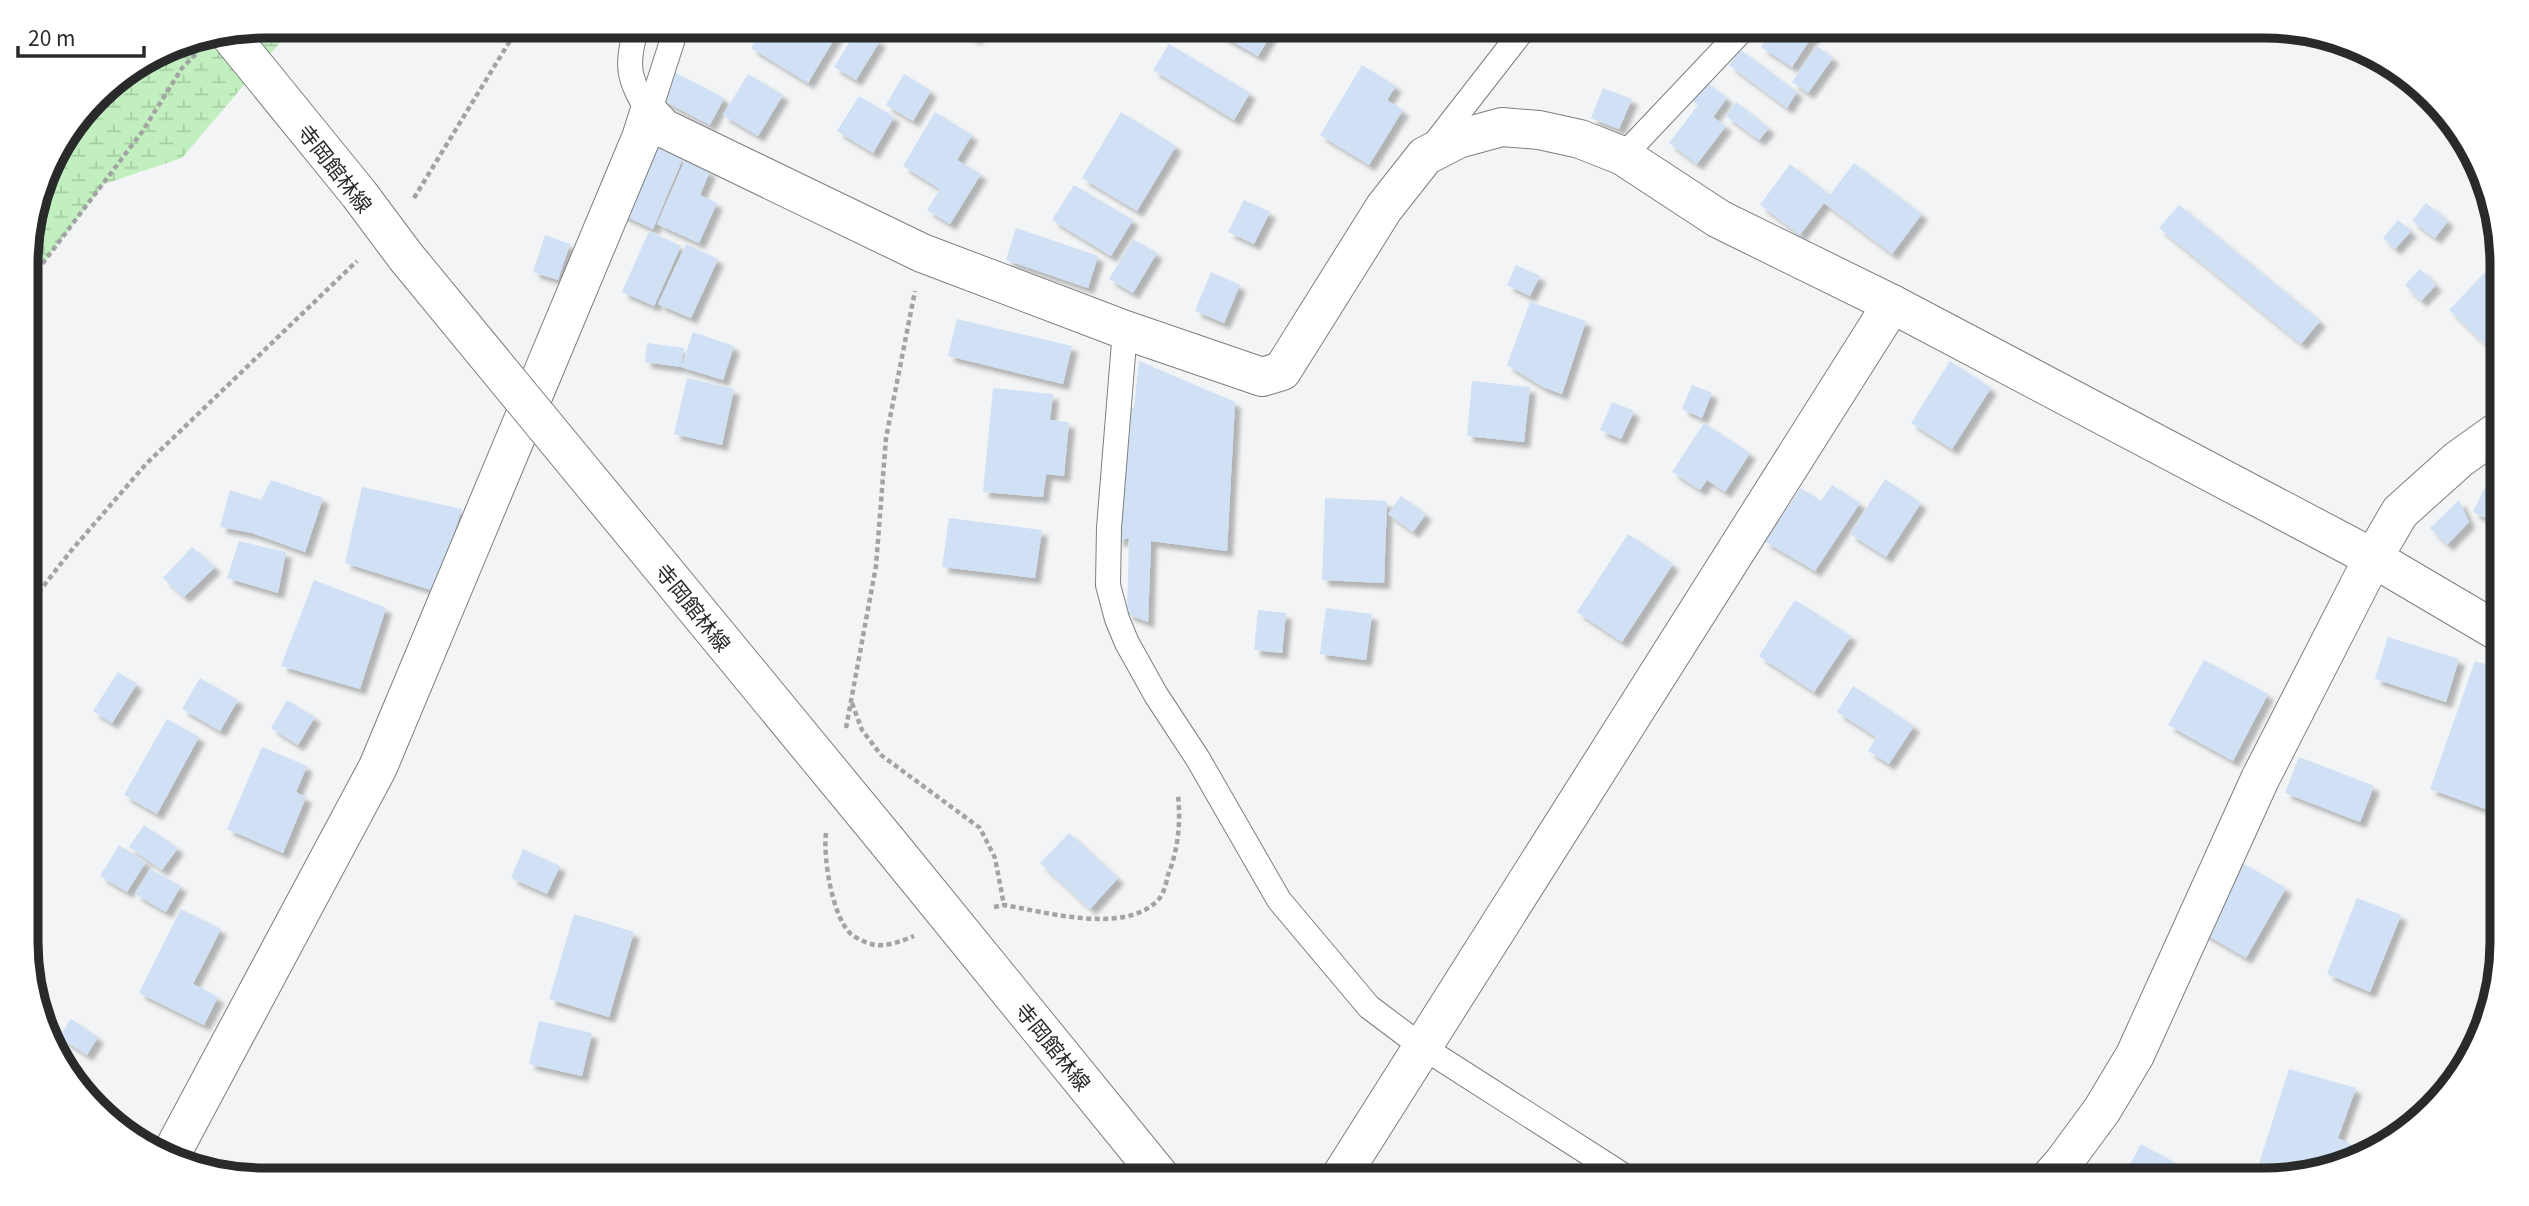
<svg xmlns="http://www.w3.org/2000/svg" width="2529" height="1206" font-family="Georgia,'Noto Sans JP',serif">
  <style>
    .wetland { fill: url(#wetland-marsh) }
    .building { fill: #d0e0f5; filter: url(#shadow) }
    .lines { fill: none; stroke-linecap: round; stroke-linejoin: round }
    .service-casing { stroke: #7e7f80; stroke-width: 26 }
    .minor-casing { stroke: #7e7f80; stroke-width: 40 }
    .secondary-casing { stroke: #7e7f80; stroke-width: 40 }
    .path { stroke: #a2a3a3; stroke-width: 4.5; stroke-dasharray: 5 3.5; stroke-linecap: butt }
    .service { stroke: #fff; stroke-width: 24 }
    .minor { stroke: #fff; stroke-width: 38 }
    .secondary { stroke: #fff; stroke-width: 38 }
    .secondary-bridge-casing { stroke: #7e7f80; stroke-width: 40; stroke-linecap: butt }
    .secondary-bridge { stroke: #fff; stroke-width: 38 }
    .labels { text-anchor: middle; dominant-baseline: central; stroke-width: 5; stroke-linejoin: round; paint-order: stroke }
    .street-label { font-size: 21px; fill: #292a2a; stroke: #fff }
    .rim { fill: none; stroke: #292a2a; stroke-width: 9 }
  </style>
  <defs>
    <pattern id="wetland-marsh" width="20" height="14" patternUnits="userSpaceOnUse" patternTransform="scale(1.75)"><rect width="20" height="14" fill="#c2efbf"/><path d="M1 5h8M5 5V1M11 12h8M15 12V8" fill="none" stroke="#a7cda4"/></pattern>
    <filter id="shadow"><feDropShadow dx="6" dy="6" stdDeviation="2" flood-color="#0004"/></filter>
  </defs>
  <rect width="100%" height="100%" fill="#f3f4f5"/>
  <!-- wetland -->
  <polygon class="wetland" points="264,26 294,26 182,158 104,184 27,284 27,248 51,159 107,86 174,44"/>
  <!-- building -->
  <g class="building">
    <polygon points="765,26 842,26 808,83 751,48"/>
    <polygon points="954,26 982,26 975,39"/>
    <polygon points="1205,26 1276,26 1258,56"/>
    <polygon points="1774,26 1819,26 1792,67 1761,47"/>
    <polygon points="858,28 880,41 856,80 834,67"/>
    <polygon points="1169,44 1250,93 1234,120 1153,70"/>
    <polygon points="1817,46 1833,58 1808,93 1792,82"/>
    <polygon points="1741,50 1797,92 1787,108 1729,65"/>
    <polygon points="1362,65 1396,86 1387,100 1403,110 1369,165 1320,135"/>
    <polygon points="670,70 724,98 710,125 656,97"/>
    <polygon points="748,74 783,95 758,136 723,115"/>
    <polygon points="904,74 931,91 913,121 886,105"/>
    <polygon points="1705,81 1727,98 1713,117 1726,126 1697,164 1669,143 1698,105 1691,100"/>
    <polygon points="1603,88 1632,99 1619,129 1591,118"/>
    <polygon points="859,96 894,117 873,153 837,131"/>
    <polygon points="1736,102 1769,128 1759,140 1726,116"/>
    <polygon points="935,112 972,135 957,160 981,174 950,224 927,210 940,189 903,166"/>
    <polygon points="1121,112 1176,146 1137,211 1082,178"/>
    <polygon points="647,142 683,158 653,229 616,212"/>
    <polygon points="685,160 710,171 700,195 717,203 699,243 657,224"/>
    <polygon points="1854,163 1922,214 1892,254 1824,203 1800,235 1760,205 1790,164 1830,195"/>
    <polygon points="1074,185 1133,220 1111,256 1052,220"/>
    <polygon points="1244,200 1270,212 1254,244 1228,232"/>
    <polygon points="2426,203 2448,221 2435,238 2412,221"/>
    <polygon points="2179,205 2320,321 2301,344 2159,228"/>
    <polygon points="2398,220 2411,231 2395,249 2383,238"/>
    <polygon points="1016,228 1098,256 1088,288 1006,260"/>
    <polygon points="649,231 681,246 654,306 622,292"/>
    <polygon points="545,235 570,244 558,280 533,272"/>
    <polygon points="1133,239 1157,253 1133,293 1109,279"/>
    <polygon points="686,244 718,259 691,318 658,304"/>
    <polygon points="1516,265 1540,276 1530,296 1507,285"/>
    <polygon points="2489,268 2501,278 2501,335 2489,348 2449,310"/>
    <polygon points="2420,269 2436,285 2421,301 2405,285"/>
    <polygon points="1211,272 1240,285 1224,323 1195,311"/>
    <polygon points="1530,302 1586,321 1562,394 1543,387 1507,365"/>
    <polygon points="957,319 1072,346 1063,384 948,356"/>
    <polygon points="693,332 734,346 723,380 681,367"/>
    <polygon points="647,343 684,348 681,367 645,362"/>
    <polygon points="1139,361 1235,402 1227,551 1151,541 1148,622 1127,614 1129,538 1117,541 1125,408 1134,408"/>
    <polygon points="1950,361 1991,388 1952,449 1911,423"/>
    <polygon points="687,378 734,389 722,445 674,434"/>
    <polygon points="1472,381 1530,387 1524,442 1467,436"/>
    <polygon points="1692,385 1712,393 1702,418 1682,409"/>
    <polygon points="993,388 1053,394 1050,420 1069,422 1064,476 1046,474 1043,497 983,492"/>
    <polygon points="1612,402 1634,411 1621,439 1600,430"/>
    <polygon points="1704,423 1750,453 1725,492 1707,480 1700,490 1672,472"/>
    <polygon points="1885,479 1921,503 1886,557 1850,534"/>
    <polygon points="271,480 323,498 305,552 252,533 220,527 230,490 261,500"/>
    <polygon points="2487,483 2501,490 2502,526 2473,512"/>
    <polygon points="1832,485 1860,503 1815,571 1764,541 1801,488 1821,501"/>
    <polygon points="362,487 462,509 434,591 345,563"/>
    <polygon points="1401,496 1426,514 1413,532 1388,514"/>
    <polygon points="1325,498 1387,501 1384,583 1322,580"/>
    <polygon points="2459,500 2469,522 2447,545 2430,528"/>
    <polygon points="949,518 1042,530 1035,578 942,567"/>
    <polygon points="1628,534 1673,564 1622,642 1577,612"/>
    <polygon points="239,541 286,552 278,593 227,578"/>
    <polygon points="192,547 215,567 184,597 163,578"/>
    <polygon points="2502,562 2502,592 2489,585"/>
    <polygon points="314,580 386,608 360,689 281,666"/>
    <polygon points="1795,600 1851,636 1814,692 1759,656"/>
    <polygon points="1326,608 1372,614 1366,660 1320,654"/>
    <polygon points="1258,610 1286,613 1282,653 1254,650"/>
    <polygon points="2388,637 2459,659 2446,702 2375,679"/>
    <polygon points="2204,660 2268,694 2233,761 2168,725"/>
    <polygon points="2475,661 2502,670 2502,768 2488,810 2430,789"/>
    <polygon points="118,672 137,684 112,723 93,711"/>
    <polygon points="200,678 238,700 220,731 182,709"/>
    <polygon points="1853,686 1914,726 1889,764 1868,751 1876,737 1837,712"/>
    <polygon points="287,700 315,717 298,745 271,728"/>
    <polygon points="167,719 199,737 157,814 124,795"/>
    <polygon points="262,747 307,766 296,792 306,797 283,853 227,829"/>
    <polygon points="2299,757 2374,786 2360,822 2285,793"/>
    <polygon points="144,825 178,848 162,870 129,847"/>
    <polygon points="1069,833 1118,878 1090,909 1040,863"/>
    <polygon points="119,845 146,862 127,892 100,876"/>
    <polygon points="523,849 560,866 547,894 511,878"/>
    <polygon points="2240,862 2286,888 2246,958 2200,931"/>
    <polygon points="150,869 181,886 166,912 135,894"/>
    <polygon points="2357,898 2401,915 2370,992 2327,974"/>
    <polygon points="181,909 221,929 193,984 218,997 204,1025 139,993"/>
    <polygon points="574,914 634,932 609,1017 549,999"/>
    <polygon points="71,1019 98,1037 87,1055 59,1037"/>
    <polygon points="539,1021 592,1033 582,1076 529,1064"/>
    <polygon points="2289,1069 2356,1088 2338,1138 2364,1151 2280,1179 2256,1173"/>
    <polygon points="2141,1144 2199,1176 2197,1179 2127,1179 2123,1177"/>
  </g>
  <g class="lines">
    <defs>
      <g id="service">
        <path d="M637,26C625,66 628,78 649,113"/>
        <polyline points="649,113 677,26"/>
        <polyline points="1432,147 1526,26"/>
        <polyline points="1623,156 1746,26"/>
        <polyline points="1125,330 1109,528 1108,585 1117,619 1127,643 1156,695 1198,759 1279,900 1369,1007 1421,1046 1629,1179"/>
      </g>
      <g id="minor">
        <polyline points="176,1145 378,767 641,138 649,113 663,128 922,253 1125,330 1262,377 1282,371 1384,208 1425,156 1458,139 1502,127 1539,130 1580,139 1623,156 1719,219 1892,304 2373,558 2502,634"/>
        <polyline points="1339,1179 1892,304"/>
        <polyline points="2049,1179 2063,1163 2102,1110 2135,1055 2260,779 2373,558 2400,512 2459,459 2501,429"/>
      </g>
      <g id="secondary">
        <polyline points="228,33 359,194 406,257"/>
        <polyline points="887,841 1163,1180"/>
      </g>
    </defs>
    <!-- service casing -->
    <use href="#service" class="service-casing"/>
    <!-- minor casing -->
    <use href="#minor" class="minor-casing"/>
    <!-- secondary casing -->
    <use href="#secondary" class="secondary-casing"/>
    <!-- path -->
    <g class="path">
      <polyline points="414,198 519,26"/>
      <polyline points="27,284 142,132 182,68 196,54"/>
      <polyline points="28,606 70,552 146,464 357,261"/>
      <polyline points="852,703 862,730 881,755 980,828 995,858 1004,905"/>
      <polyline points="846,728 876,566 886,438 915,291"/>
      <path d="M826,833C823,857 832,917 851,934C856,938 866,943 871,944C884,948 902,941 914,936"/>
      <path d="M994,907L1004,905C1046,912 1125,935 1158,900C1164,894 1166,883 1168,875C1178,850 1181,823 1178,796"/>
    </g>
    <!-- service -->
    <use href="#service" class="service"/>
    <!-- minor -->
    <use href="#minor" class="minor"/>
    <!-- secondary -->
    <use href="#secondary" class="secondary"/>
    <defs>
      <polyline id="secondary-bridge" points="406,257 887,841"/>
    </defs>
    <!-- secondary-bridge casing -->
    <use href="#secondary-bridge" class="secondary-bridge-casing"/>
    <!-- secondary-bridge -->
    <use href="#secondary-bridge" class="secondary-bridge"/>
  </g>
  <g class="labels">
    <!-- street labels -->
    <g class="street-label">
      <text transform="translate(336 168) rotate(52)">寺岡館林線</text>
      <text transform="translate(694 607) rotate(51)">寺岡館林線</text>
      <text transform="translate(1054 1046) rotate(51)">寺岡館林線</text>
    </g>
  </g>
  <!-- crop -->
  <path d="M0 0H2529V1206H0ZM264 38H2264A226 226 0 0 1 2490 264V942A226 226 0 0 1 2264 1168H264A226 226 0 0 1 38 942V264A226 226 0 0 1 264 38Z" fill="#fff" fill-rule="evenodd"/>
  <path class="rim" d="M264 38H2264A226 226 0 0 1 2490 264V942A226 226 0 0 1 2264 1168H264A226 226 0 0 1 38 942V264A226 226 0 0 1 264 38Z"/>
  <!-- scale -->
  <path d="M18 46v10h126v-10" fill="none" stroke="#292a2a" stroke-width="3.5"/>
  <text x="28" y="46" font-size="21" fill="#292a2a" stroke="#ffffff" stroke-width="5" paint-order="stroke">20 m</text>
</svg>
